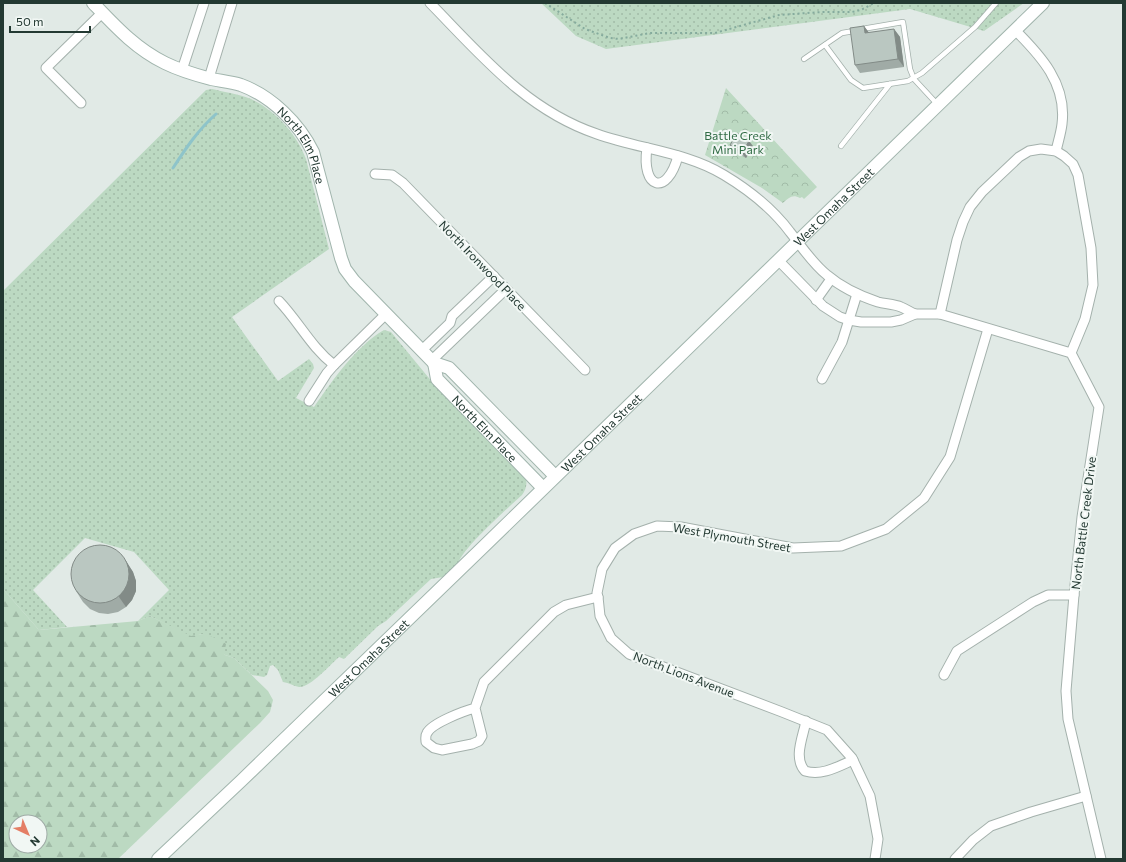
<svg xmlns="http://www.w3.org/2000/svg" width="1126" height="862" font-family="Commissioner,sans-serif">
  <style>
    .grass { fill: url(#grass-dots) }
    .forest { fill: url(#forest-firs); fill-rule: evenodd }
    .park { fill: url(#park-crowns) }
    .lines { fill: none; stroke-linecap: round; stroke-linejoin: round }
    .stream { stroke: #8ec4ca; stroke-width: 3 }
    .lane-casing { stroke: #a4b1ac; stroke-width: 6 }
    .street-casing { stroke: #a4b1ac; stroke-width: 11 }
    .secondary-casing { stroke: #a1b5ad; stroke-width: 14 }
    .path { stroke: #85ab9d; stroke-width: 2; stroke-dasharray: 2 3; stroke-linecap: butt }
    .lane { stroke: #fff; stroke-width: 4.5 }
    .street { stroke: #fff; stroke-width: 9 }
    .secondary { stroke: #fff; stroke-width: 12 }
    .wall { fill: #a0aba6 }
    .shaded-wall { fill: #828b87 }
    .building { fill: #bac7c1; stroke: #828b87 }
    .labels { text-anchor: middle; dominant-baseline: central; stroke-width: 4; stroke-linejoin: round; paint-order: stroke }
    .park-label { font-size: 12px; fill: #316c45; stroke: #f1f7f4 }
    .street-label { font-size: 12px; fill: #233932; stroke: #f1f7f4 }
  </style>
  <defs>
    <pattern id="grass-dots" width="8" height="8" patternUnits="userSpaceOnUse"><rect width="8" height="8" fill="#bcd9c2"/><path d="M2 2h.1M6 6h.1" fill="none" stroke="#a1bba7" stroke-width="1.8" stroke-linecap="round"/></pattern>
    <pattern id="forest-firs" width="22" height="20" patternUnits="userSpaceOnUse"><rect width="22" height="20" fill="#bcd9c2"/><path d="M5 1l3.5 6h-7zM16 11l3.5 6h-7z" fill="#a1bba7"/></pattern>
    <pattern id="park-crowns" width="20" height="18" patternUnits="userSpaceOnUse"><rect width="20" height="18" fill="#bcd9c2"/><path d="M2 6a3 3 0 1 1 6 0M12 15a3 3 0 1 1 6 0" fill="none" stroke="#a1bba7"/></pattern>
  </defs>
  <rect width="100%" height="100%" fill="#e1eae6"/>
  <!-- grass -->
  <g class="grass">
    <polygon points="541,3 1024,3 984,31 910,9 606,49 576,36"/>
    <path d="M212,89C224,92 239,94 251,99C275,110 297,134 306,159L329,249L232,317L278,381L309,359L313,364L314,368L296,398L314,407C333,380 355,347 384,330L391,332L433,383L525,476C528,484 526,489 522,495C510,506 458,552 458,565L443,577L431,579L386,621L378,626L344,659L339,657C331,664 310,688 299,687C294,686 289,683 283,682L278,670L273,665L270,666L267,675L264,677L252,675L234,658L225,655L202,634L191,637L150,616L138,621L169,590L134,552L85,538L33,590L67,627L39,630L3,589V291L206,90Z"/>
  </g>
  <!-- forest -->
  <path class="forest" d="M3,589L39,630L138,621L150,616L191,636L202,634L219,639L226,644L225,649L223,652L225,655L234,658L268,691L273,700L270,712L260,723L118,859H3ZM16,822H40V846H16Z"/>
  <!-- park -->
  <path class="park" d="M726,88L817,187L804,199L802,197L800,198C792,194 789,198 783,203L762,188L705,155Z"/>
  <g class="lines">
    <!-- stream -->
    <path class="stream" d="M173,168C186,148 198,130 216,114"/>
    <defs>
      <g id="lane">
        <polyline points="862,29 903,22 910,69 914,79 938,105"/>
        <polyline points="825,45 851,80 863,88 908,81 922,73 975,27 996,3"/>
        <polyline points="804,59 842,33 854,31"/>
        <polyline points="841,146 890,84"/>
      </g>
      <g id="street">
        <path d="M430,3C481,55 526,110 597,134C639,149 686,152 724,175C749,190 772,208 790,232C802,247 812,263 827,275C841,287 860,296 878,302C885,304 894,304 901,307C906,309 910,312 915,314"/>
        <path d="M1015,30C1041,56 1067,84 1062,124C1061,133 1058,142 1056,151"/>
        <polyline points="182,70 204,3"/>
        <polyline points="209,78 232,3"/>
        <polyline points="81,103 46,68 102,13"/>
        <path d="M647,148C641,189 667,197 678,156"/>
        <polyline points="375,174 392,175 403,183 585,370"/>
        <polyline points="778,260 823,306 840,317 849,320 861,322 891,322 901,320 915,314 940,314 1071,353 1099,407 1082,517 1074,595 1066,691 1068,719 1101,859"/>
        <polyline points="816,300 831,279"/>
        <path d="M279,301C299,322 311,347 334,365"/>
        <polyline points="940,314 957,240 963,222 970,207 982,192 1019,157 1029,151 1041,149 1056,151 1064,156 1073,164 1078,175 1091,248 1093,285 1085,319 1071,353"/>
        <polyline points="421,351 450,323 452,316 494,276"/>
        <polyline points="431,361 506,289"/>
        <polyline points="822,379 842,342 857,294"/>
        <polyline points="309,401 327,373 334,365 386,314"/>
        <polyline points="944,675 957,651 1033,602 1048,595 1074,595"/>
        <path d="M475,708C464,711 432,723 427,733C425,736 426,739 426,742L434,748L442,750L472,744L479,741L482,736L475,708L484,682L554,612L566,605L598,597"/>
        <path d="M806,721C803,737 793,758 805,771C822,776 837,767 853,760"/>
        <polyline points="875,859 878,839 870,796 852,758 827,730 782,712 629,654 611,638 600,616 598,597 597,593 602,569 615,548 634,534 657,526 681,527 793,548 841,546 886,529 924,498 950,457 988,329"/>
        <polyline points="955,859 973,840 991,826 1031,812 1086,796"/>
      </g>
      <g id="secondary">
        <path id="s1" d="M93,3C115,26 136,49 165,63C179,70 196,75 211,79C221,81 231,82 241,85C271,96 299,123 313,152L341,258L345,269L354,281L434,363L449,368L555,476"/>
        <path id="s2" d="M434,363L437,379L543,488"/>
        <path id="s3" d="M158,859L241,781L478,552L1043,3"/>
      </g>
    </defs>
    <!-- lane casing -->
    <use href="#lane" class="lane-casing"/>
    <!-- street casing -->
    <use href="#street" class="street-casing"/>
    <!-- secondary casing -->
    <use href="#secondary" class="secondary-casing"/>
    <!-- path -->
    <polyline class="path" points="545,3 585,29 610,38 619,39 650,33 715,33 779,15 822,12 852,12 861,10 874,3"/>
    <!-- lane -->
    <use href="#lane" class="lane"/>
    <!-- street -->
    <use href="#street" class="street"/>
    <!-- secondary -->
    <use href="#secondary" class="secondary"/>
  </g>
  <!-- wall -->
  <g class="wall">
    <polygon points="864,26 869,33 894,29 900,37 904,67 860,73 855,65"/>
    <polygon points="730,145 753,146 746,158 733,151"/>
    <polygon points="126,561 133,572 136,581 136,591 132,600 126,607 118,612 108,614 99,613 90,609 83,602 76,591"/>
  </g>
  <!-- shaded-wall -->
  <g class="shaded-wall">
    <polygon points="864,26 870,34 865,33"/>
    <polygon points="894,29 900,37 904,67 898,59"/>
    <polygon points="749,141 753,146 746,158 742,153"/>
    <polygon points="126,561 133,572 136,581 136,591 132,600 126,607 119,597"/>
  </g>
  <!-- building -->
  <g class="building">
    <polygon points="864,26 865,33 894,29 898,59 855,65 850,28"/>
    <polygon points="737,133 749,141 742,153 730,145"/>
    <circle cx="100" cy="574" r="29"/>
  </g>
  <g class="labels">
    <!-- park labels -->
    <g class="park-label">
      <text x="738" y="135">Battle Creek<tspan x="738" dy="14">Mini Park</tspan></text>
    </g>
    <!-- street labels -->
    <g class="street-label">
      <text stroke="none"><textPath href="#s1" startOffset="263">North Elm Place</textPath></text>
      <text stroke="none"><textPath href="#s3" startOffset="939">West Omaha Street</textPath></text>
      <text transform="translate(483 265) rotate(46)">North Ironwood Place</text>
      <text stroke="none"><textPath href="#s2" startOffset="85">North Elm Place</textPath></text>
      <text stroke="none"><textPath href="#s3" startOffset="615">West Omaha Street</textPath></text>
      <text transform="translate(1083 523) rotate(-83)">North Battle Creek Drive</text>
      <text transform="translate(732 537) rotate(10)">West Plymouth Street</text>
      <text stroke="none"><textPath href="#s3" startOffset="291">West Omaha Street</textPath></text>
      <text transform="translate(684 674) rotate(21)">North Lions Avenue</text>
    </g>
  </g>
  <!-- border -->
  <rect width="1126" height="862" fill="none" stroke="#233932" stroke-width="8"/>
  <!-- north arrow -->
  <g transform="translate(28 834) rotate(136)"><circle r="19" fill="#f1f7f4" stroke="#9faba6"/>
  <path d="M0-3L7 15L0 10L-7 15Z" fill="#e47e65"/>
  <text y="-6" font-size="11" font-weight="bold" text-anchor="middle" fill="#233932">N</text>
  </g>
  <!-- scale -->
  <path d="M10 26v6h80v-6" fill="none" stroke="#233932" stroke-width="2"/>
  <text x="16" y="26" font-size="12" fill="#233932" stroke="#f1f7f4" stroke-width="3" paint-order="stroke">50 m</text>
</svg>
